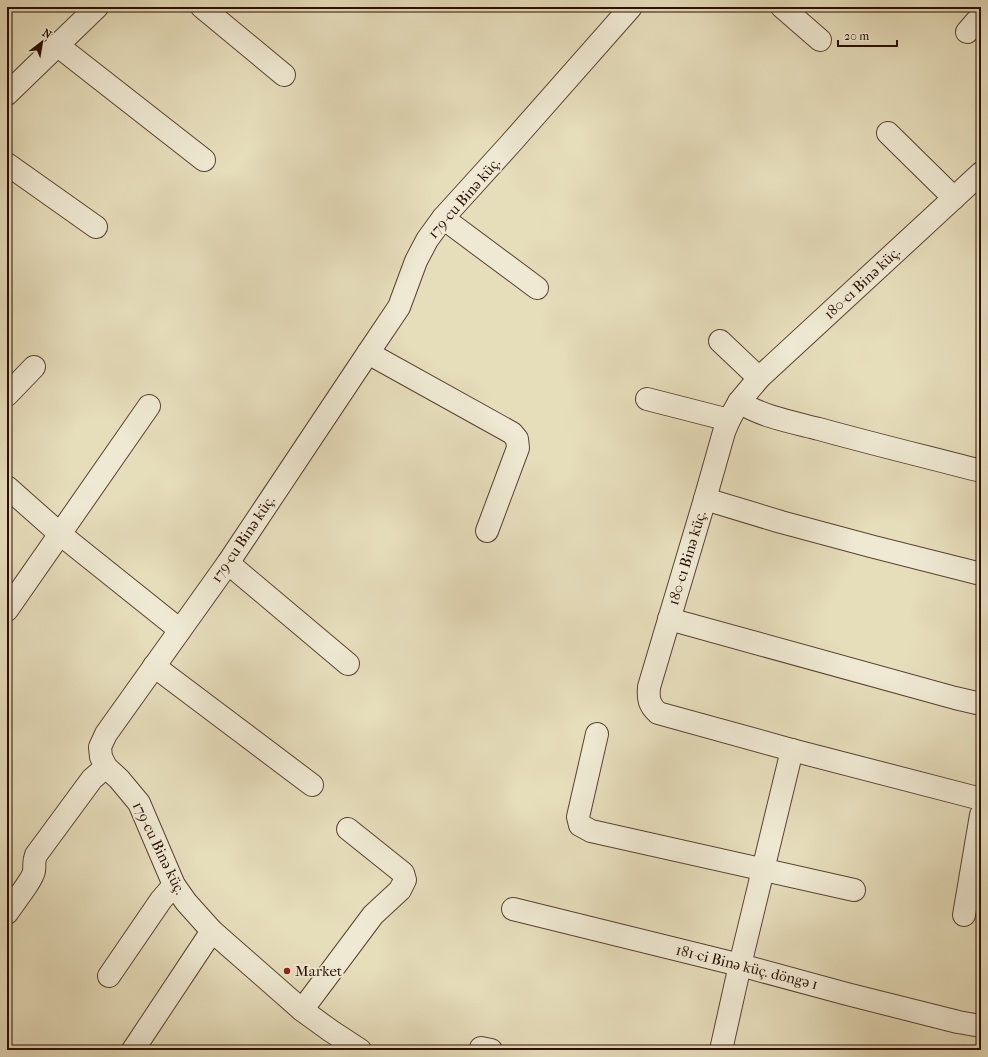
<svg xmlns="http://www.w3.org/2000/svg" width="988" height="1057" font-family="'IM FELL French Canon',serif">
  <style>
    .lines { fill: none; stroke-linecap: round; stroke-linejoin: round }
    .minor-casing { stroke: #59422f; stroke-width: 24 }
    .minor { stroke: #efe9d3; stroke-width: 22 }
    .poi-dot { fill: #8f2418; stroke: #efe9d3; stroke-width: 1.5 }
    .labels { text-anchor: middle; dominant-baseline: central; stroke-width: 3.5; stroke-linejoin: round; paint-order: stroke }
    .street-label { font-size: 15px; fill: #2a0f00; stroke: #efe9d3 }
    .poi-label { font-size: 15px; fill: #2a0f00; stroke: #efe9d3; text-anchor: start }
  </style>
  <rect width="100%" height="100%" fill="#e6ddbb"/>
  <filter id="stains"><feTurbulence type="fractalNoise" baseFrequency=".005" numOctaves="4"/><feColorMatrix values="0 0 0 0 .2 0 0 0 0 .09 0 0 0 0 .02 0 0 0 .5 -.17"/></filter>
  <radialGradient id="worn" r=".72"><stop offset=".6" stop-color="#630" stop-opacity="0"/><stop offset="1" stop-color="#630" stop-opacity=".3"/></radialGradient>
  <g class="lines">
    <defs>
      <g id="minor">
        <polyline points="202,7 284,75"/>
        <polyline points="782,7 820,40"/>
        <polyline points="967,32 981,16"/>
        <polyline points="57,45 204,160"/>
        <polyline points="7,94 97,7"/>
        <polyline points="888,133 954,198"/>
        <polyline points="7,164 96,227"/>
        <path d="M981,173L759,378L739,402L729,420L724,432L705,499L649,687C648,699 649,705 658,713L792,750L981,799"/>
        <polyline points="443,218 537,288"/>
        <polyline points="720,341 759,378"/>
        <polyline points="368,353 512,433 517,439 518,448 487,531"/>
        <polyline points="7,395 34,367"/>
        <polyline points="647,399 729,420"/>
        <path d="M739,402C763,417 792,422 819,429C873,444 927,457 981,471"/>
        <polyline points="7,487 60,534 180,630"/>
        <polyline points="705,499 781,522 874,547 981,574"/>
        <polyline points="228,563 348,664"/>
        <polyline points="7,610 149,406"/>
        <polyline points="669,619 955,698 981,704"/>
        <polyline points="154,666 312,785"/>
        <polyline points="597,734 578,817 580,825 591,831 854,890"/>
        <polyline points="513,909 740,965 847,994 958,1022 981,1026"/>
        <path d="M7,913C13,904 33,879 34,871C35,864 33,863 36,855L92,779L106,767"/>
        <polyline points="964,915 981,815"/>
        <polyline points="109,976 161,900 174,885"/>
        <polyline points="302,1010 373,915 400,890 405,880 403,873 348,829"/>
        <polyline points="481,1048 491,1050"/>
        <polyline points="133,1050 212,931"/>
        <polyline points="360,1050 331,1031 302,1010 212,931 186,902 174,885 139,803 119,779 106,767 101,757 100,747 106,734 228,563 368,353 399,307 416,261 427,240 443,218 511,143 631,7"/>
        <polyline points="721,1050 740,965 792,750"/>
      </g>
    </defs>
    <!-- minor casing -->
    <use href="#minor" class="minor-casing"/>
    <!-- minor -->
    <use href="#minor" class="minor"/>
  </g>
  <!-- markers -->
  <circle class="poi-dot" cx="287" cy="971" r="4"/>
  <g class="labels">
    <!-- street labels -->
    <g class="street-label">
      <text transform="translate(464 198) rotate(-49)">179-cu Binə küç.</text>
      <text transform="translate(862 283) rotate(-43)">180-cı Binə küç.</text>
      <text transform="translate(243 539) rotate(-56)">179-cu Binə küç.</text>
      <text transform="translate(687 558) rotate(-73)">180-cı Binə küç.</text>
      <text transform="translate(159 848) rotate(64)">179-cu Binə küç.</text>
      <text transform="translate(747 967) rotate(14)">181-ci Binə küç. döngə 1</text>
    </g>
    <!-- poi labels -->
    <g class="poi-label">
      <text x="295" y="971">Market</text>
    </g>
  </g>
  <!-- margin -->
  <rect width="988" height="1057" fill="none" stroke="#e6ddbb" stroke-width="24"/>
  <rect x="8" y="8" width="972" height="1041" fill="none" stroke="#2a0f00" stroke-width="2"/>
  <rect x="12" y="12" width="964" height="1033" fill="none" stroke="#2a0f00"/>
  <!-- north arrow -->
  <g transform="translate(42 42) rotate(31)" stroke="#efe9d3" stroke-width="3" paint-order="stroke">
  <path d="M0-3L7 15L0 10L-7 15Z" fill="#2a0f00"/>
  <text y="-6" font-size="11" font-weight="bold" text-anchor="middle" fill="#2a0f00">N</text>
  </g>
  <!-- scale -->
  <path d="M838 40v6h59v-6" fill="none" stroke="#2a0f00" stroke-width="2"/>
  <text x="844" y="40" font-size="12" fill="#2a0f00" stroke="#efe9d3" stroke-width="3" paint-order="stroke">20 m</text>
  <rect width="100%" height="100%" filter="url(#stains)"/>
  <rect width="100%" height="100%" fill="url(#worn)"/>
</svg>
